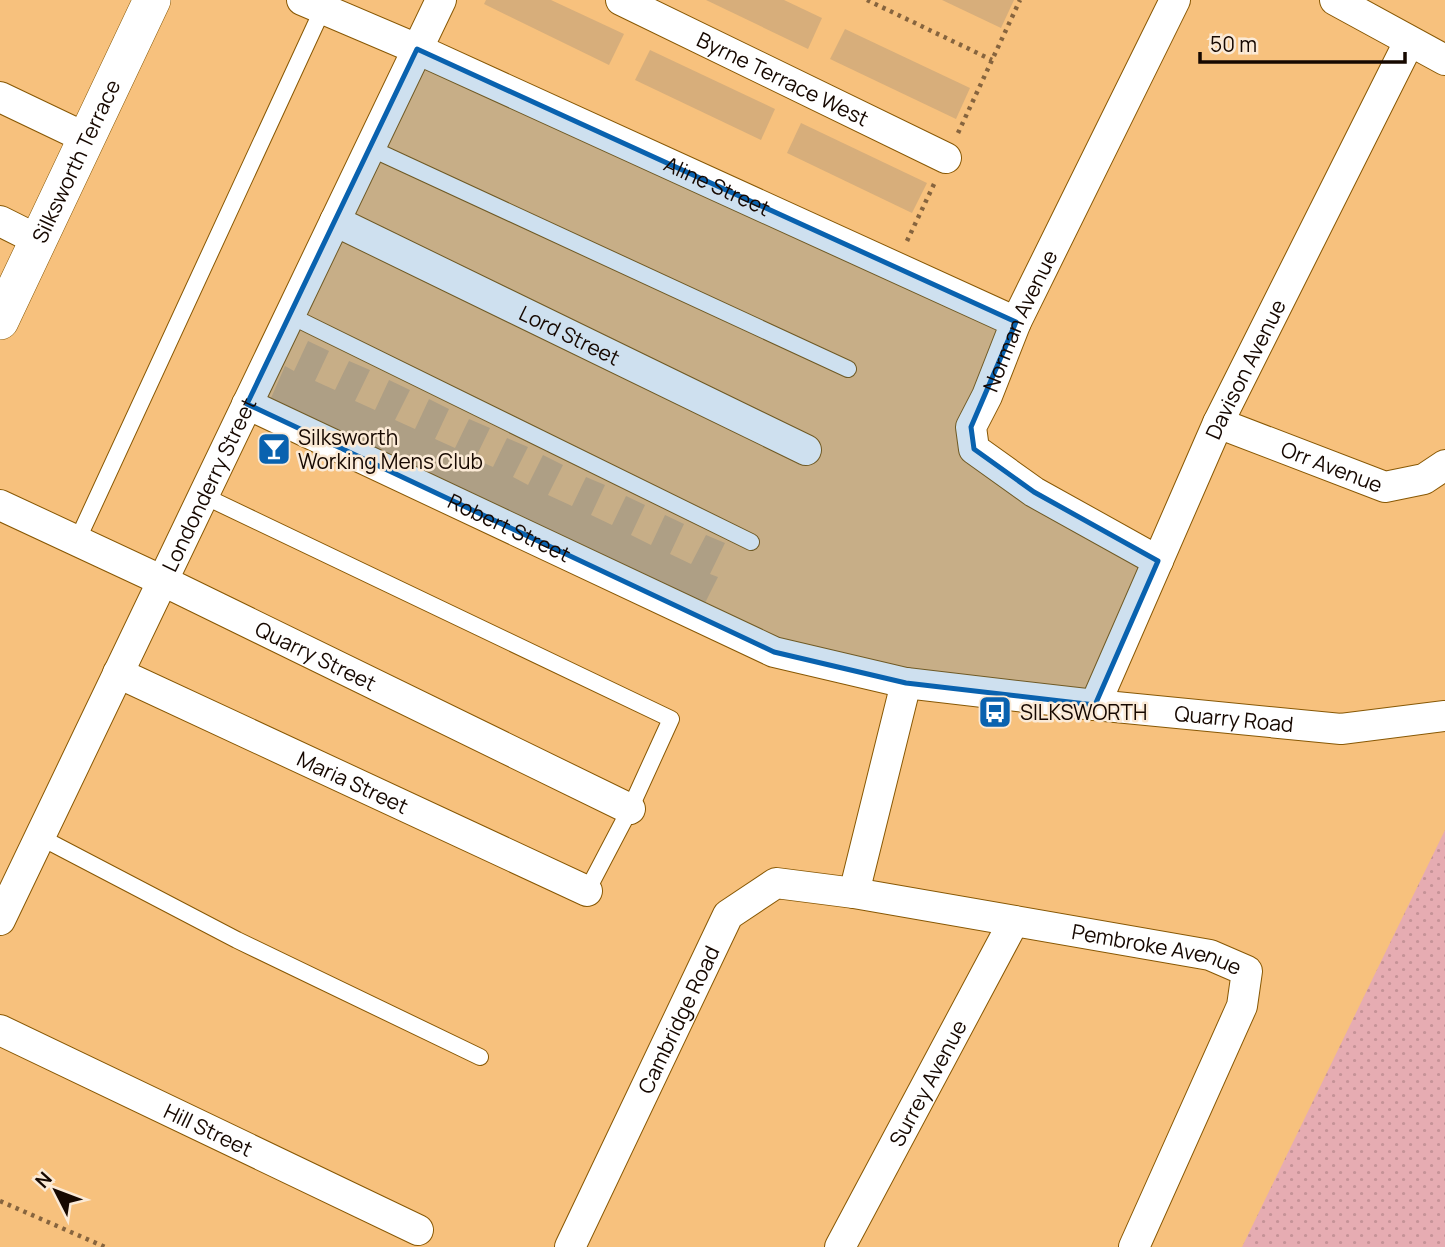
<svg xmlns="http://www.w3.org/2000/svg" width="1445" height="1247" font-family="Manrope,sans-serif">
  <style>
    .grass { fill: url(#grass-dots) }
    .building { fill: #d7ae7b }
    .lines { fill: none; stroke-linecap: round; stroke-linejoin: round }
    .service-casing { stroke: #885804; stroke-width: 18 }
    .minor-casing { stroke: #885804; stroke-width: 32 }
    .tertiary-casing { stroke: #885804; stroke-width: 38 }
    .path { stroke: #86643e; stroke-width: 4.5; stroke-dasharray: 3.5 5; stroke-linecap: butt }
    .service { stroke: #fff; stroke-width: 16 }
    .minor { stroke: #fff; stroke-width: 30 }
    .tertiary { stroke: #fff; stroke-width: 37 }
    .marked { fill: #0962af; fill-opacity: 0.2; stroke: #0962af; stroke-width: 5; stroke-linejoin: round }
    .labels { text-anchor: middle; dominant-baseline: central; stroke-width: 5; stroke-linejoin: round; paint-order: stroke }
    .street-label { font-size: 21px; fill: #160800; stroke: #fbead6 }
    .poi-label { font-size: 21px; fill: #160800; stroke: #fbead6; text-anchor: start }
  </style>
  <defs>
    <pattern id="grass-dots" width="8" height="8" patternUnits="userSpaceOnUse" patternTransform="scale(1.75)"><rect width="8" height="8" fill="#e6acb2"/><path d="M2 2h.1M6 6h.1" fill="none" stroke="#c59297" stroke-width="1.8" stroke-linecap="round"/></pattern>
  </defs>
  <rect width="100%" height="100%" fill="#f7c17d"/>
  <!-- grass -->
  <polygon class="grass" points="1445,830 1445,1247 1242,1247"/>
  <!-- building -->
  <g class="building">
    <polygon points="486,0 551,0 624,34 609,65 484,4"/>
    <polygon points="706,0 784,0 822,18 808,49"/>
    <polygon points="942,0 1014,0 1001,28"/>
    <polygon points="845,29 970,88 956,119 830,59"/>
    <polygon points="650,50 775,109 761,140 635,80"/>
    <polygon points="801,123 927,183 912,213 787,153"/>
    <polygon points="308,341 329,351 315,381 326,386 335,390 349,361 370,370 355,401 375,410 389,380 410,390 395,420 415,429 429,399 449,409 435,439 455,448 469,419 490,428 475,459 493,467 507,438 528,447 513,477 528,485 543,455 563,465 548,495 572,506 586,477 605,485 591,515 612,525 626,496 645,505 631,535 651,545 665,515 684,524 670,554 691,564 706,535 725,543 710,574 718,577 703,607 271,398 285,366 294,371"/>
  </g>
  <g class="lines">
    <defs>
      <g id="service">
        <polyline points="370,148 848,369"/>
        <polyline points="289,315 751,542"/>
        <polyline points="204,496 671,719 630,809 587,891"/>
        <polyline points="77,541 325,4"/>
        <polyline points="40,837 237,940 480,1057"/>
      </g>
      <g id="minor">
        <path id="s1" d="M302,0L417,49L1016,322"/>
        <path id="s2" d="M621,0L946,158"/>
        <polyline points="1335,0 1445,60"/>
        <polyline points="0,97 86,138"/>
        <polyline points="0,221 38,240"/>
        <path id="s3" d="M335,221L806,450"/>
        <path id="s4" d="M247,404L774,652L906,683L1095,705L1341,729L1445,716"/>
        <path id="s5" d="M1218,423L1385,487L1424,479L1445,465"/>
        <path id="s6" d="M0,505L163,581L630,809"/>
        <path id="s7" d="M1158,561L1034,492L974,449L971,427L987,396L1016,322L1175,0"/>
        <path id="s8" d="M118,673L587,891"/>
        <path id="s9" d="M1095,705L1218,423L1409,42"/>
        <polyline points="854,893 906,683"/>
        <path id="s10" d="M0,920L441,0"/>
        <path id="s11" d="M0,1030L418,1230"/>
        <path id="s12" d="M570,1247L728,915L776,883L854,893L1210,955L1247,971L1242,1006L1134,1247"/>
        <path id="s13" d="M840,1247L1014,921"/>
      </g>
      <g id="tertiary">
        <path id="s14" d="M0,321L152,0"/>
      </g>
    </defs>
    <!-- service casing -->
    <use href="#service" class="service-casing"/>
    <!-- minor casing -->
    <use href="#minor" class="minor-casing"/>
    <!-- tertiary casing -->
    <use href="#tertiary" class="tertiary-casing"/>
    <!-- path -->
    <g class="path">
      <polyline points="867,0 992,60"/>
      <polyline points="958,133 1020,0"/>
      <polyline points="907,241 935,182"/>
      <polyline points="0,1201 105,1247"/>
    </g>
    <!-- service -->
    <use href="#service" class="service"/>
    <!-- minor -->
    <use href="#minor" class="minor"/>
    <!-- tertiary -->
    <use href="#tertiary" class="tertiary"/>
  </g>
  <!-- marked area -->
  <path class="marked" d="M417,49L1016,322L971,427L974,449L1034,492L1158,561L1095,705L906,683L774,652L247,404Z"/>
  <!-- icons -->
  <defs>
    <symbol id="bar-square" viewBox="-11 -11 22 22"><rect x="-9" y="-9" width="18" height="18" rx="4" fill="#0962af" stroke="#fbead6"/><path d="M-6-5H6L.8 .8V4.5H3.5V6h-7V4.5H-.8V.8Z" fill="#fff"/></symbol>
    <symbol id="bus-square" viewBox="-11 -11 22 22"><rect x="-9" y="-9" width="18" height="18" rx="4" fill="#0962af" stroke="#fbead6"/><path d="M-5-6H5V4H4V6H2V4H-2V6H-4V4H-5ZM-3.5-4V0h7V-4ZM-3.5 1.2v1.5H-2V1.2ZM2 1.2v1.5H3.5V1.2Z" fill="#fff"/></symbol>
  </defs>
  <g fill-rule="evenodd">
    <use href="#bar-square" x="255" y="430" width="38" height="38"/>
    <use href="#bus-square" x="976" y="693" width="38" height="38"/>
  </g>
  <g class="labels">
    <!-- street labels -->
    <g class="street-label">
      <text stroke="none"><textPath href="#s2" startOffset="180">Byrne Terrace West</textPath></text>
      <text stroke="none"><textPath href="#s14" startOffset="177">Silksworth Terrace</textPath></text>
      <text stroke="none"><textPath href="#s1" startOffset="455">Aline Street</textPath></text>
      <text stroke="none"><textPath href="#s7" startOffset="355">Norman Avenue</textPath></text>
      <text stroke="none"><textPath href="#s3" startOffset="261">Lord Street</textPath></text>
      <text stroke="none"><textPath href="#s9" startOffset="368">Davison Avenue</textPath></text>
      <text stroke="none"><textPath href="#s5" startOffset="122">Orr Avenue</textPath></text>
      <text stroke="none"><textPath href="#s10" startOffset="483">Londonderry Street</textPath></text>
      <text stroke="none"><textPath href="#s4" startOffset="290">Robert Street</textPath></text>
      <text stroke="none"><textPath href="#s6" startOffset="350">Quarry Street</textPath></text>
      <text stroke="none"><textPath href="#s4" startOffset="1048">Quarry Road</textPath></text>
      <text stroke="none"><textPath href="#s8" startOffset="259">Maria Street</textPath></text>
      <text stroke="none"><textPath href="#s12" startOffset="812">Pembroke Avenue</textPath></text>
      <text stroke="none"><textPath href="#s12" startOffset="252">Cambridge Road</textPath></text>
      <text stroke="none"><textPath href="#s13" startOffset="186">Surrey Avenue</textPath></text>
      <text stroke="none"><textPath href="#s11" startOffset="231">Hill Street</textPath></text>
    </g>
    <!-- poi labels -->
    <g class="poi-label">
      <text x="298" y="437">Silksworth<tspan x="298" dy="24">Working Mens Club</tspan></text>
      <text x="1020" y="712">SILKSWORTH</text>
    </g>
  </g>
  <!-- north arrow -->
  <g transform="translate(56 1191) rotate(312)" stroke="#fbead6" stroke-width="5" paint-order="stroke">
  <path d="M0-5L12 26L0 18L-12 26Z" fill="#160800"/>
  <text y="-10" font-size="19" font-weight="bold" text-anchor="middle" fill="#160800">N</text>
  </g>
  <!-- scale -->
  <path d="M1200 52v10h205v-10" fill="none" stroke="#160800" stroke-width="3.5"/>
  <text x="1210" y="52" font-size="21" fill="#160800" stroke="#fbead6" stroke-width="5" paint-order="stroke">50 m</text>
</svg>
